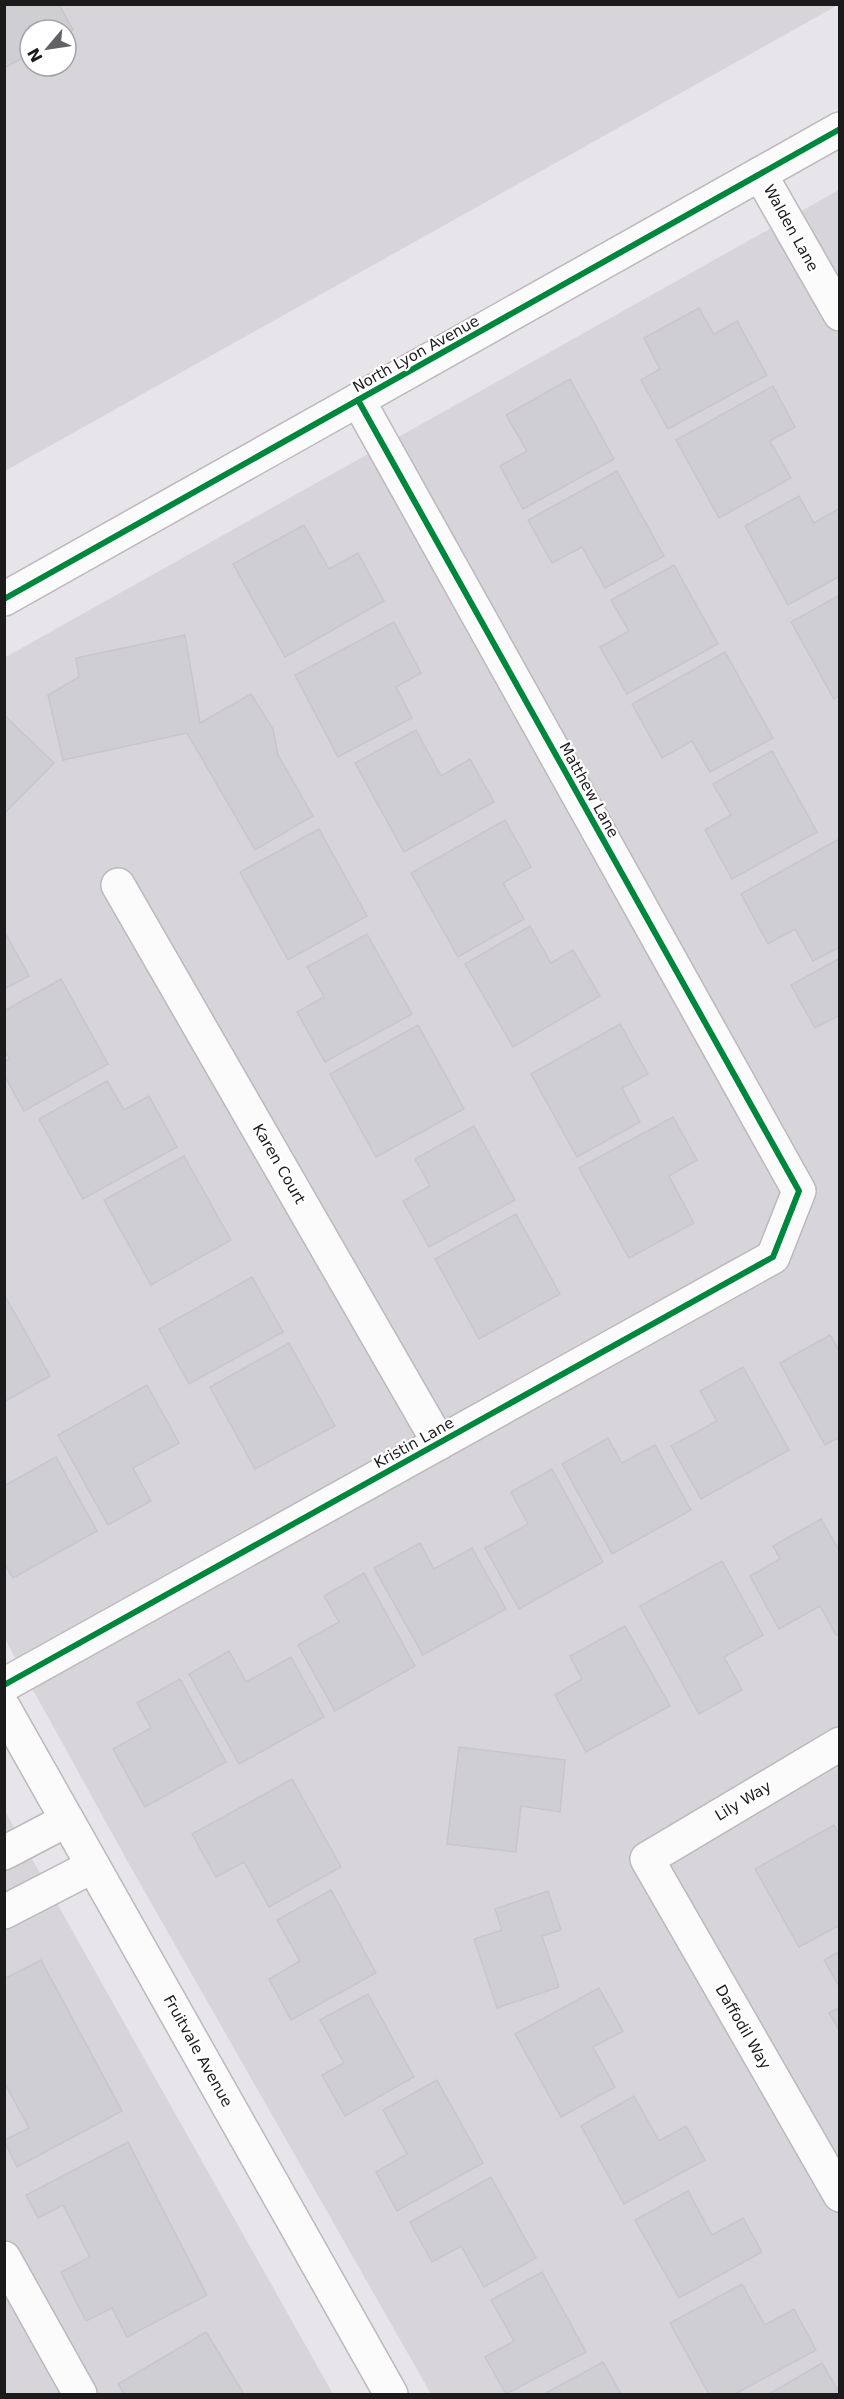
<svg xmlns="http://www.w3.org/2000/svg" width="844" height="2399" font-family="'DejaVu Sans',sans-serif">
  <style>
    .residential { fill: #d7d5d9; fill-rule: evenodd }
    .building { fill: #cfced2; stroke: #c8c6cd; stroke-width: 1.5 }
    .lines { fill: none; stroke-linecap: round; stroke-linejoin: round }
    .minor-casing { stroke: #bab9bb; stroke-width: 36 }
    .minor { stroke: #fbfbfc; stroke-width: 33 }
    .cycleway-casing { stroke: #fff; stroke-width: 10 }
    .cycleway { stroke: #00873e; stroke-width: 6 }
    .labels { text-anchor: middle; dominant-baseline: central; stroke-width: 4.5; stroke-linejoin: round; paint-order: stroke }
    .street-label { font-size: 15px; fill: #1b1b1b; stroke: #fff }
  </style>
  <rect width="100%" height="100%" fill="#e7e4ea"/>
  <!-- residential -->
  <g class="residential">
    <path d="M5,5H838L5,471ZM30,30H66V66H30Z"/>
    <polygon points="839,190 839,2394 431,2394 129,1864 5,1639 4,658"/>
    <polygon points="5,1811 333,2394 5,2394"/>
  </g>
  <!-- building -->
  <g class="building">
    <polygon points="4,4 59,4 73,30 66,34 66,30 30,30 30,54 4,68"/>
    <polygon points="699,308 714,334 737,321 767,375 668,429 641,380 660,369 644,338"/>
    <polygon points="570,379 614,459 523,509 500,466 527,451 506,415"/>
    <polygon points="773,386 795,427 770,441 791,478 719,518 676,440"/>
    <polygon points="617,471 664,556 605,588 582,547 552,563 528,520"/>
    <polygon points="799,496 814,523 840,508 840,576 788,605 745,526"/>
    <polygon points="304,525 329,569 358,553 384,601 285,657 233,564"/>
    <polygon points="674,565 718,644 627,694 600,647 629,631 611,600"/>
    <polygon points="840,595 840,695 834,699 791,622"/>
    <polygon points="394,622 421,673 396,687 412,718 338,757 295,675"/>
    <polygon points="185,635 200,723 251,694 273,729 278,755 313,816 255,850 187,733 63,760 48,695 79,677 76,658"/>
    <polygon points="725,652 773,738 710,772 692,741 662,758 632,704"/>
    <polygon points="4,715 54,763 4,814"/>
    <polygon points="416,730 441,776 470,759 494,802 404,852 355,763"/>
    <polygon points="772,751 817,832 732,879 705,830 731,815 713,784"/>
    <polygon points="505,820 531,867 503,883 524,919 458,957 411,873"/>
    <polygon points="319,829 367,916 288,960 240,872"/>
    <polygon points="839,839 840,947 813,961 795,929 768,944 741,894"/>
    <polygon points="530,926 551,963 573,950 600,996 513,1047 465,964"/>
    <polygon points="4,931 29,976 4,989"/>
    <polygon points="367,934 412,1014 325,1062 297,1012 324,997 307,967"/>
    <polygon points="840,958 840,1015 815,1028 791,985"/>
    <polygon points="61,979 108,1064 24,1111 4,1075 4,1062 10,1059 4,1049 4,1011"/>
    <polygon points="620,1024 648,1074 622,1088 640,1122 577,1157 531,1074"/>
    <polygon points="418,1025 464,1109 376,1157 330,1074"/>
    <polygon points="107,1081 124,1110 149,1096 177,1147 83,1199 39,1119"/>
    <polygon points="673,1117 697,1160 669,1176 694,1223 629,1258 579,1168"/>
    <polygon points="474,1126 515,1200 429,1247 403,1201 430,1186 415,1159"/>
    <polygon points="184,1156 231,1240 151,1285 104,1200"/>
    <polygon points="516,1214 560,1294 479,1339 435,1259"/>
    <polygon points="252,1277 283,1332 189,1384 159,1329"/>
    <polygon points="4,1294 50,1376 4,1402"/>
    <polygon points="830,1335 840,1352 840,1437 825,1445 780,1363"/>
    <polygon points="289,1343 335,1426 255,1469 210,1387"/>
    <polygon points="743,1367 789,1450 701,1499 671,1446 717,1421 700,1391"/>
    <polygon points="147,1385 179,1443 133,1468 151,1501 108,1525 58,1435"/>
    <polygon points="608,1438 622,1463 655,1445 691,1510 612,1554 562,1464"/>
    <polygon points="56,1457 97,1531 13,1578 4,1563 4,1486"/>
    <polygon points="552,1469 603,1562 519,1609 485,1548 528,1524 511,1492"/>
    <polygon points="821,1519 840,1552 840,1634 836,1635 820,1606 779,1629 750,1576 780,1559 773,1546"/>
    <polygon points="420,1543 434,1569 472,1548 506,1609 423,1655 374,1568"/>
    <polygon points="722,1561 763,1635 724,1657 742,1690 699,1714 640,1606"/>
    <polygon points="364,1573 415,1666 335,1711 298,1645 339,1622 324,1596"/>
    <polygon points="625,1626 670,1706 586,1752 555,1695 582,1679 570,1656"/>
    <polygon points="229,1651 246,1682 291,1657 324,1717 239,1764 189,1674"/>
    <polygon points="180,1679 226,1762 145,1807 113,1749 151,1728 137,1703"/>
    <polygon points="459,1747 565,1760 560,1812 521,1806 516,1852 447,1844"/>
    <polygon points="292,1779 341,1867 269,1907 244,1862 216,1877 192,1834"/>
    <polygon points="834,1825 840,1836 840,1925 799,1947 755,1869"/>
    <polygon points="331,1890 376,1973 291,2020 269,1979 300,1961 277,1920"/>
    <polygon points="548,1891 561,1930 542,1936 559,1987 497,2008 474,1939 502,1930 495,1909"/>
    <polygon points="840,1951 840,1988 824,1960"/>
    <polygon points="41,1960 122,2111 17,2167 4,2140 29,2128 4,2082 4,1979"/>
    <polygon points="599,1988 623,2031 593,2047 615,2087 561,2117 515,2034"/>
    <polygon points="368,1994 414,2077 345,2116 322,2075 344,2063 320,2020"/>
    <polygon points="840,2007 840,2032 829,2013"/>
    <polygon points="437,2080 483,2163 397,2211 376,2172 407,2154 383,2110"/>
    <polygon points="634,2096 659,2141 686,2126 705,2160 624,2204 581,2126"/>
    <polygon points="128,2142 207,2295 127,2337 112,2308 86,2321 61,2272 90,2257 63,2205 38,2218 26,2195"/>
    <polygon points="491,2177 536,2258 484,2287 461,2246 432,2262 410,2222"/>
    <polygon points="688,2191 712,2235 743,2218 762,2252 679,2298 635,2220"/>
    <polygon points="542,2272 586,2352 506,2394 485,2357 514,2341 491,2300"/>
    <polygon points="742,2284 765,2325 794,2309 816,2350 735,2394 709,2394 670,2323"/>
    <polygon points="206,2332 244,2394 124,2394 118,2384"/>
    <polygon points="603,2362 621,2394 544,2394"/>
    <polygon points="822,2363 840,2394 769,2394"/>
  </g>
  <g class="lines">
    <defs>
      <g id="minor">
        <polyline points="760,174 840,314"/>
        <polyline points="4,599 840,129"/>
        <polyline points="118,885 439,1443"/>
        <polyline points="4,1685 773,1257 799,1191 358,400"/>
        <polyline points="4,1708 391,2394"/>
        <polyline points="840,1744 647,1859 840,2195"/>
        <polyline points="4,1853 67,1820"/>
        <polyline points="4,1912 93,1866"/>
        <polyline points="4,2258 80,2394"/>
      </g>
    </defs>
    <!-- minor casing -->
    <use href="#minor" class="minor-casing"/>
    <!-- minor -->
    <use href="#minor" class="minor"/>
    <defs>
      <g id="cycleway">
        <polyline points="4,599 840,129"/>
        <polyline points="4,1685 773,1257 799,1191 358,400"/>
      </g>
    </defs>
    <!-- cycleway casing -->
    <use href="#cycleway" class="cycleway-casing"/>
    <!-- cycleway -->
    <use href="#cycleway" class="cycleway"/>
  </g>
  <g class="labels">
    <!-- street labels -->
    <g class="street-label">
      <text transform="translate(791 228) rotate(61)">Walden Lane</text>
      <text transform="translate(416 354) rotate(-29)">North Lyon Avenue</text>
      <text transform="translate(589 790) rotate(61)">Matthew Lane</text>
      <text transform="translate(279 1164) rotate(60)">Karen Court</text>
      <text transform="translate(414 1443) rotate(-29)">Kristin Lane</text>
      <text transform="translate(743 1801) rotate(-31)">Lily Way</text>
      <text transform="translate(743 2027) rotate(60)">Daffodil Way</text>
      <text transform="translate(198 2051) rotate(61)">Fruitvale Avenue</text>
    </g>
  </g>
  <!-- border -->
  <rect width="844" height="2399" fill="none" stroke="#1b1b1b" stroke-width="12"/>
  <!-- north arrow -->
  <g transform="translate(48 48) rotate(241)"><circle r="28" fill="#ffffff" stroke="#a4a4a4" stroke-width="1.5"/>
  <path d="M0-4.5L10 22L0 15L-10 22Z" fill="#626163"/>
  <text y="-9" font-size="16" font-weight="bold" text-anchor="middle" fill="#1b1b1b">N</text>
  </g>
</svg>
